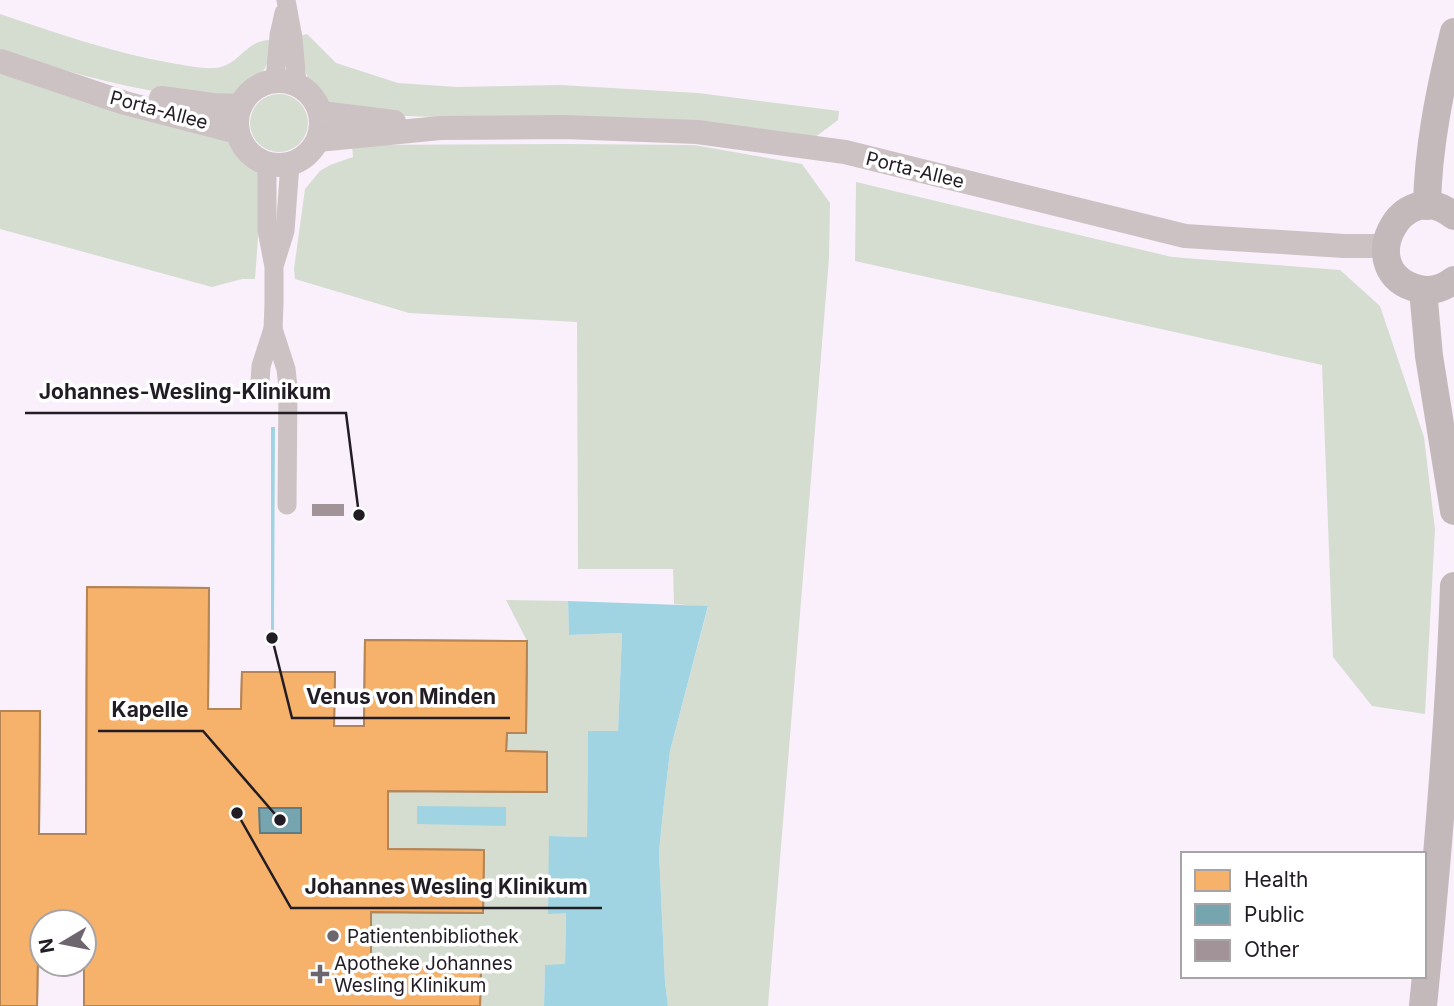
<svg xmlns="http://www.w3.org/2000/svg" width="1454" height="1006" font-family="Inter,sans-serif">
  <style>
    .green { fill: #d5dcd0 }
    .water { fill: #a0d4e2 }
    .health { fill: #f6b26b; stroke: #b68556; stroke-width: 2; fill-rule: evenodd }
    .public { fill: #76a5af; stroke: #5d7c85; stroke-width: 2 }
    .building { fill: #a29398 }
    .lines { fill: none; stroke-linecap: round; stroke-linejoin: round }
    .minor { stroke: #ccc1c3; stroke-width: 19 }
    .tertiary { stroke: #ccc1c3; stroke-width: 24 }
    .secondary { stroke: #c3b8ba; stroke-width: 28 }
    .poi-dot { fill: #6d666f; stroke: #fff; stroke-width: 2.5 }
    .labels { text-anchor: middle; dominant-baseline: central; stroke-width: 7; stroke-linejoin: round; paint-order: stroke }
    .street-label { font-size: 19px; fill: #221c24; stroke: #fff }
    .poi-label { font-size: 19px; fill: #221c24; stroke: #fff; text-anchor: start }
    .leader { fill: none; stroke: #221c24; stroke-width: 2.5 }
    .callout-dot { fill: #221c24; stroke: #fff; stroke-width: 2.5 }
    .callout-label { font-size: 21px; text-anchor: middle; font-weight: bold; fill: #221c24; stroke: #fff; stroke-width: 7; stroke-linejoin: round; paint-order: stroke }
  </style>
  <rect width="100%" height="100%" fill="#f9f0fb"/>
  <!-- green -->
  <g class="green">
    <path d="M0,14C57,33 113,53 171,63C185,65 200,69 214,68C239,67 245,40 270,40C268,64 269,71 247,84C243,87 240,92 235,94C193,109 44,67 0,49Z"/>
    <path d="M307,34L336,63L398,83L457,87L560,85L698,93L839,111L838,120L814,138C713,131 612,124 511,118C473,116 353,121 327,102C304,86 303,61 299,36Z"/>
    <polygon points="0,73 230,142 259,175 262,184 255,279 242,279 212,287 0,229"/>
    <circle cx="279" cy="123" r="29"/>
    <polygon points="565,144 694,145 802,164 830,203 829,258 768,1006 668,1006 665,982 659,852 663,812 670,751 708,607 674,604 673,569 578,569 577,322 409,313 295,279 294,269 305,189 320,171 330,165 353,157 352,145"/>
    <polygon points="856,182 1172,257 1340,270 1380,306 1424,437 1435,529 1425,714 1372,706 1333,657 1322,365 855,261"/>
    <polygon points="506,600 568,601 569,635 622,633 618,732 588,732 587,837 550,836 548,913 566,913 565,965 545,965 544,1006 480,1006 481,969 371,967 371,912 483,913 484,850 388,849 388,791 547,792 547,752 506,751 507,733 527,641"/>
  </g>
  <!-- water -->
  <g class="water">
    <polygon points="271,427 275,427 274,630 280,636 279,641 274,645 268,644 265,639 271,630"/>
    <polygon points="568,601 708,606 670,751 663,812 659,852 665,982 668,1006 544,1006 545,965 565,964 566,913 548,914 549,836 587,837 588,731 618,731 622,633 569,635"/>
    <polygon points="417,806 506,807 506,826 417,824"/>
  </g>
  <!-- health -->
  <g class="health">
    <path d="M87,587L209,588L208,709H241L242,672H335L334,726H364L365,640L527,641L526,733H507L506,751L547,752V792L388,791V849L484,850L483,913L371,912V967L481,968L480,1006H84V922H42V948H38L37,1006H0V711H40L39,834H86ZM134,632H180V663H134ZM481,684V730L404,731L403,685ZM134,716L180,717L179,756L134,755ZM240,786L328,787L327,846L239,845ZM134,807H179V843H134ZM236,907L325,909L324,967L235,965ZM134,915H179V948H134Z"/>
    <polygon points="87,587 209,588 208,709 241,709 242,672 335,672 334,726 364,726 365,640 527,641 526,733 507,733 506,751 547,752 547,792 388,791 388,849 484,850 483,913 371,912 371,967 481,968 480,1006 84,1006 84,922 42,922 42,948 38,948 37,1006 0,1006 0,711 40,711 39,834 86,834"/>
  </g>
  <!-- public -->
  <polygon class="public" points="259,808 301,808 301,833 260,833"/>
  <!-- building -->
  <rect class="building" x="312" y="504" width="32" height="12"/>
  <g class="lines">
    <!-- minor -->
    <g class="minor">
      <polyline points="286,0 293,38 297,84"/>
      <polyline points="275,80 279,35 284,13"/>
      <polyline points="275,263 285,231 290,164"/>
      <polyline points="273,329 286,369 288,387 287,505"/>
      <polyline points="260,382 261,366 273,329 274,304 274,267 267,230 267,164"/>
    </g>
    <!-- tertiary -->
    <g class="tertiary">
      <polyline points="0,61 125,103 237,132"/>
      <circle cx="279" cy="123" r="42"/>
      <polyline points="161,98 213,105 240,106"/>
      <polyline points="321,113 394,122"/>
      <polyline points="318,140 440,128 564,127 697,132 845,152 1185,236 1344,246 1385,246"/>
    </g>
    <!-- secondary -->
    <g class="secondary">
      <path d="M1427,206C1428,147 1440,89 1454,32"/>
      <path d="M1454,216C1401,172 1351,273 1419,289C1431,292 1444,288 1454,280"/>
      <polyline points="1423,290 1429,356 1454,511"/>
      <path d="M1423,1006C1437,866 1449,726 1454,586"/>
    </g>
  </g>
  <!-- markers -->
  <g class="poi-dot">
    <circle cx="333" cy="936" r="7"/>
    <path d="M316.5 963.5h7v7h7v7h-7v7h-7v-7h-7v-7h7z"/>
  </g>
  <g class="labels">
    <!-- street labels -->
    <g class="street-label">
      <text transform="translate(159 110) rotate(15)">Porta-Allee</text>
      <text transform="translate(915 170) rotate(14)">Porta-Allee</text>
    </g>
    <!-- poi labels -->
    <g class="poi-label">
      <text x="347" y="936">Patientenbibliothek</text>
      <text x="334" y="963">Apotheke Johannes<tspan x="334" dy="22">Wesling Klinikum</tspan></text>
    </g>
  </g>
  <!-- callouts -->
  <path class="leader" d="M359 515L346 413H25M272 638L292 718H510M280 820L203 731H98M237 813L291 908H602"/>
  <g class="callout-dot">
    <circle cx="359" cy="515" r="7"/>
    <circle cx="272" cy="638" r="7"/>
    <circle cx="280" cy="820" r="7"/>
    <circle cx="237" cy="813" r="7"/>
  </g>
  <g class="callout-label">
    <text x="185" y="399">Johannes-Wesling-Klinikum</text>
    <text x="401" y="704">Venus von Minden</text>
    <text x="150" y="717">Kapelle</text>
    <text x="446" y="894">Johannes Wesling Klinikum</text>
  </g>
  <!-- legend -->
  <rect x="1181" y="852" width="245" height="126" fill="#ffffff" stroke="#a7a4a7" stroke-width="2"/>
  <rect x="1195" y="870" width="35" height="21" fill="#f6b26b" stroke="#a7a4a7" stroke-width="2"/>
  <text x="1244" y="887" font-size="21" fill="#221c24">Health</text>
  <rect x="1195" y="904" width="35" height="21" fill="#76a5af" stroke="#a7a4a7" stroke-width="2"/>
  <text x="1244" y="922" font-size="21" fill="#221c24">Public</text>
  <rect x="1195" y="940" width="35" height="21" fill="#a29398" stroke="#a7a4a7" stroke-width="2"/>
  <text x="1244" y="957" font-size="21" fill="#221c24">Other</text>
  <!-- north arrow -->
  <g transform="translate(63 943) rotate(260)"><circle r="33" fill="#ffffff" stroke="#a7a4a7" stroke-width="2"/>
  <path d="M0-5L12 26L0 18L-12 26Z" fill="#6d666f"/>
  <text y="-10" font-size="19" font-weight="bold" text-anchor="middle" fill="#221c24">N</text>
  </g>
</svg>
